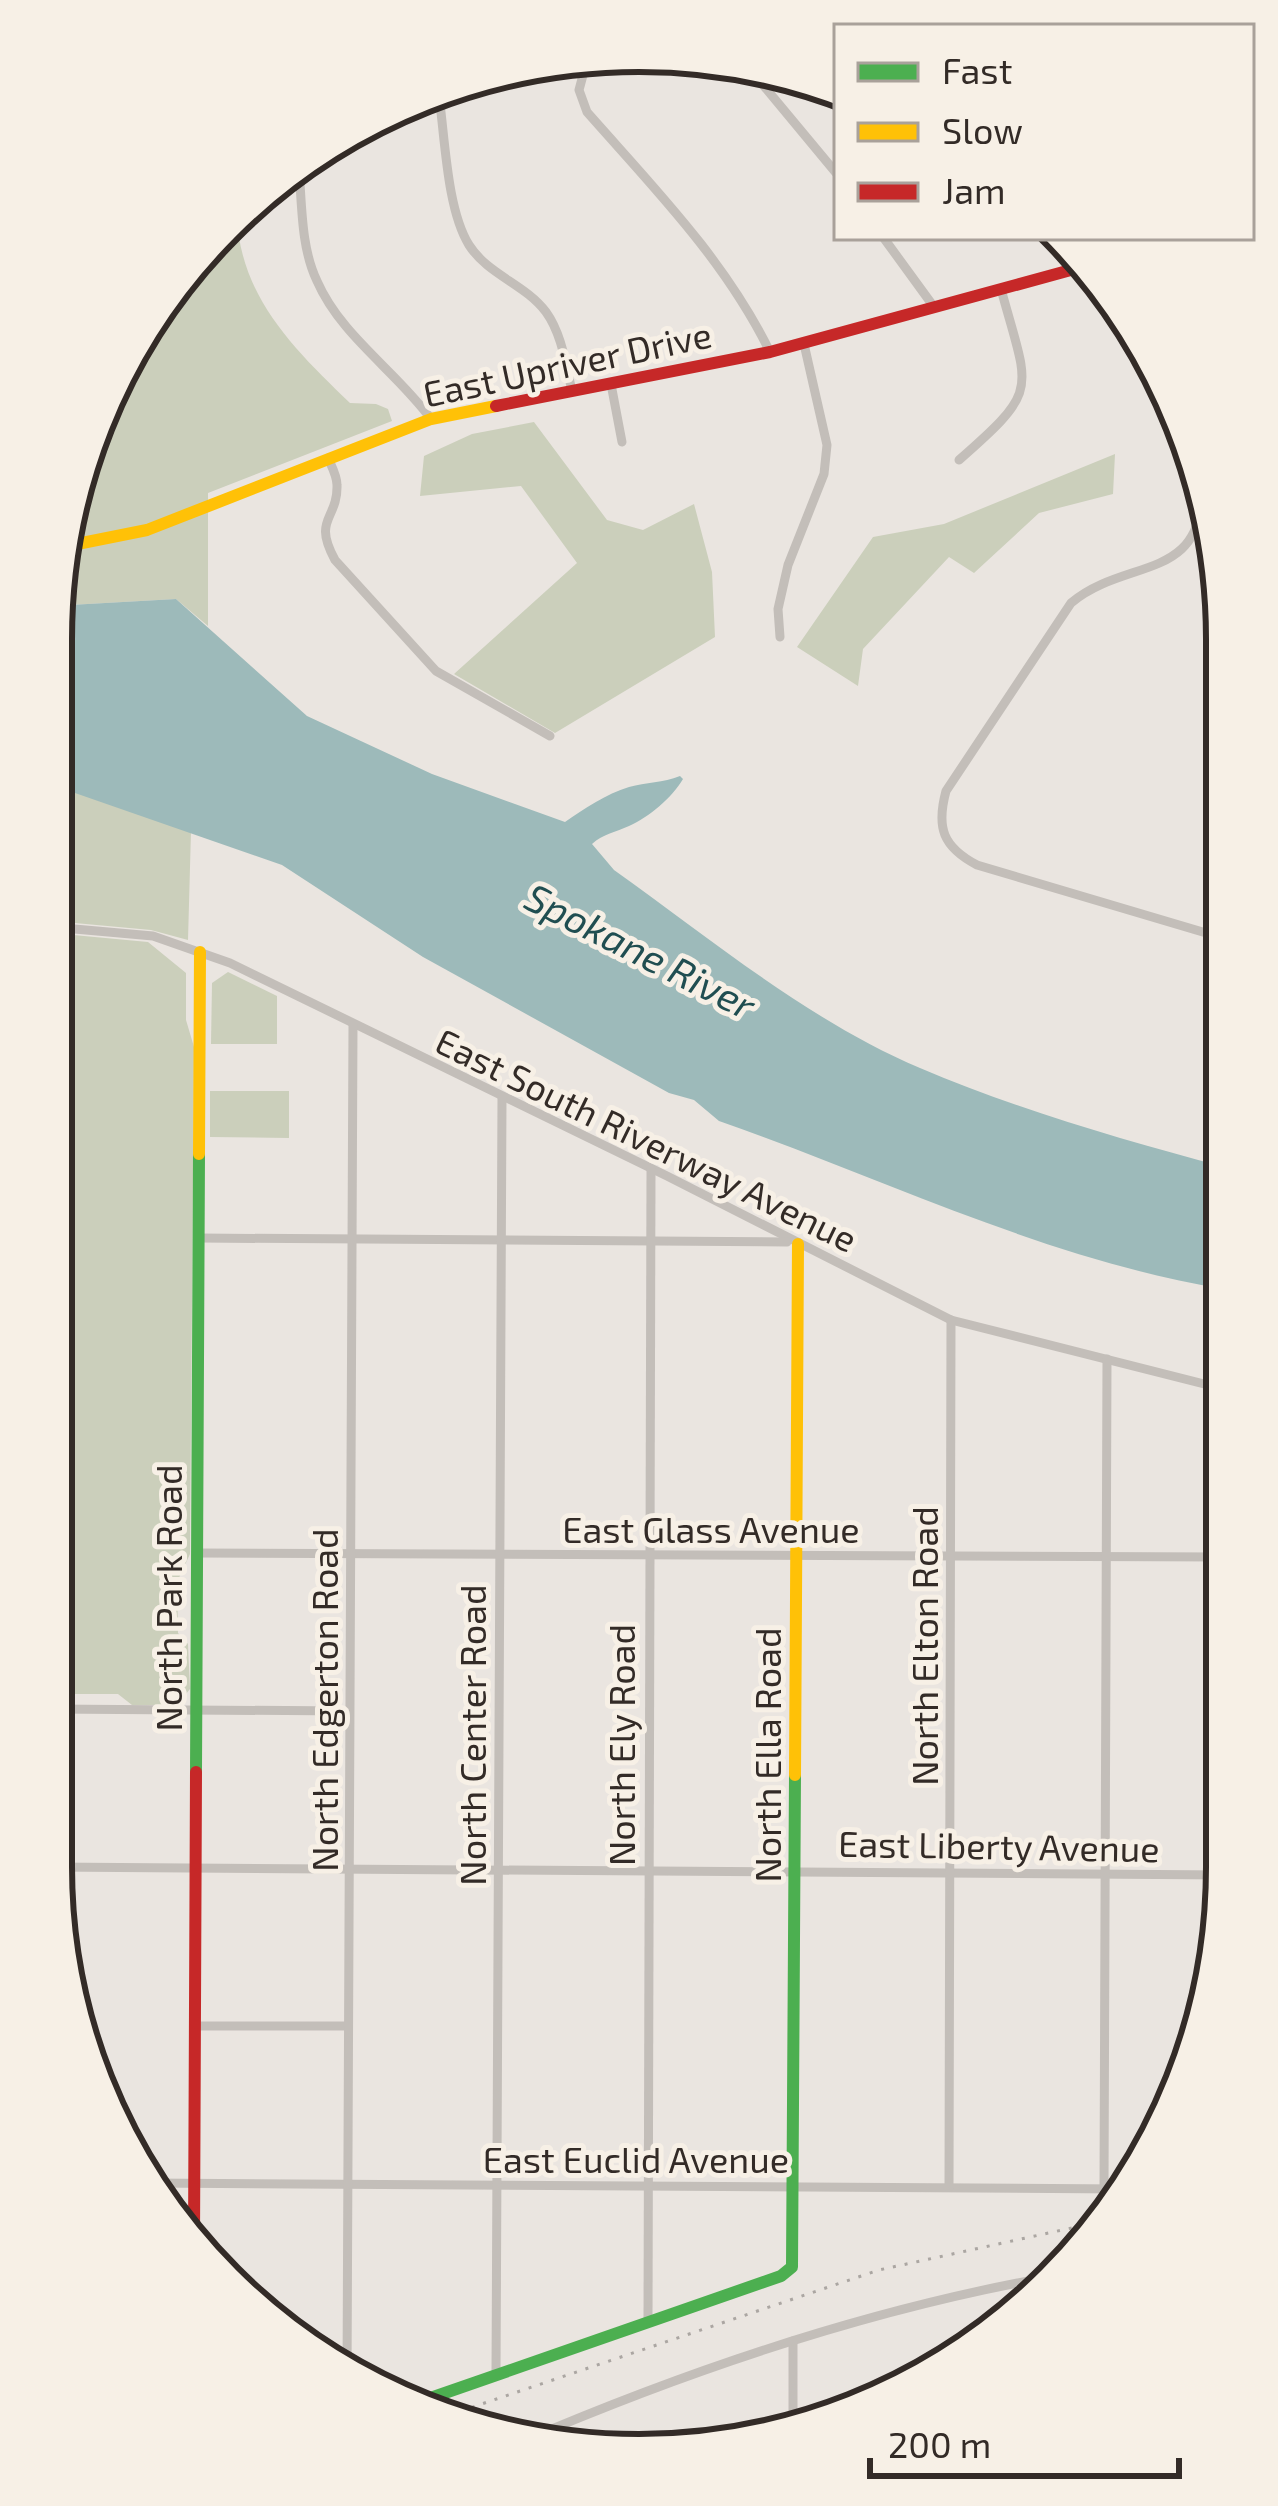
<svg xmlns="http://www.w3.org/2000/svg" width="1278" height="2506" font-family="'Exo 2',sans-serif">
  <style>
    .green { fill: #cbcfbb }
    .water { fill: #9dbaba }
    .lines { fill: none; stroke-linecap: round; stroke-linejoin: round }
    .street { stroke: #c3beb9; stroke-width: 9 }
    .fast { stroke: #4caf50; stroke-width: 12 }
    .slow { stroke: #ffc107; stroke-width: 12 }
    .jam { stroke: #c62828; stroke-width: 12 }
    .rail { stroke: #aba6a2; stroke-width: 3; stroke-dasharray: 3 9; stroke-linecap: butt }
    .labels { text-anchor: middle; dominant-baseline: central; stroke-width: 10; stroke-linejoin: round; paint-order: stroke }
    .street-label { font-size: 36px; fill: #332b27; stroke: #f7f0e6 }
    .water-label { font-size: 39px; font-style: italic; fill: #204e51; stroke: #f7f0e6 }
    .rim { fill: none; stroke: #332b27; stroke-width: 6 }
  </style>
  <rect width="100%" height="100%" fill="#eae5e0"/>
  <!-- green -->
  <g class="green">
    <path d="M237,216C240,297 295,350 350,403L376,404L388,409L392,421L208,493V626L176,599L52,606L111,380Z"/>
    <polygon points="534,422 607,520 643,530 694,504 712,572 715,637 555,733 454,674 577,563 521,486 420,496 424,456 472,434"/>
    <polygon points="1115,454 1113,494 1039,513 974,573 949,557 863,649 858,686 797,647 873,537 944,524"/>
    <polygon points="53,785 191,831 188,940 151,930 53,921"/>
    <polygon points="52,933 148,942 186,973 186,1020 194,1047 190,1554 177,1582 178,1633 188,1644 190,1689 177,1705 132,1705 118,1694 51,1694"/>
    <polygon points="228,972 277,996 277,1044 211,1044 212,983"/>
    <polygon points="210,1091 289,1091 289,1138 210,1137"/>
  </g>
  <!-- water -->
  <path class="water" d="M176,599L307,716L432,774L565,822C584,809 606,794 629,787C646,782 663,783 680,776L683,779C672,798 649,817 629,826C616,832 603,834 592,844L614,870C711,939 809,1021 920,1068C1016,1109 1123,1140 1224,1167V1289C1048,1260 887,1180 719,1121L694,1100L669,1093L423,957L282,865L52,785V606Z"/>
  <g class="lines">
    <!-- street -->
    <g class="street">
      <path d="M586,64L579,90L587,112C654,188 725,260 770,352"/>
      <polyline points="753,73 837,174"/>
      <path d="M438,89C445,133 446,208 469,245C488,275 525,284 546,312C562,334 566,366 572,391"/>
      <path d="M299,169C302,205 301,248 317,281C341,336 396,371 431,419"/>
      <polyline points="883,237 934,307"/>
      <polyline points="1058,237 1068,271"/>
      <polyline points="611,384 622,442"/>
      <path d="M328,458C332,467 337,476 337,485C338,520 312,518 335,560L436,671L550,736"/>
      <path d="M959,460C1041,388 1029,392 1001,289"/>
      <path d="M1202,488C1203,583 1126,557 1071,603L946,791C936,828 943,847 977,865L1223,938"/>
      <polyline points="780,637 778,609 788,565 824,474 827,445 804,344"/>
      <polyline points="1213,744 1222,744"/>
      <polyline points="52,927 153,936 230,963 667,1176 951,1320 1224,1389"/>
      <polyline points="199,1238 787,1242"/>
      <polyline points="197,1553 1225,1557"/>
      <polyline points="51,1709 349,1711"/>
      <polyline points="51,1867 1226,1875"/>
      <polyline points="195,2026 348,2026"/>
      <polyline points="150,2183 1122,2189"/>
      <polyline points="949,2187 951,1320"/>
      <polyline points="1104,2189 1107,1359"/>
      <polyline points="648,2321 651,1169"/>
      <polyline points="496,2374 502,1097"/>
      <polyline points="347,2377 353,1024"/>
      <polyline points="793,2427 793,2341"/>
      <path d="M521,2442C694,2368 874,2307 1061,2275"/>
    </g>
    <!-- fast -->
    <g class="fast">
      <polyline points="196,1772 199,1154"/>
      <polyline points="416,2403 781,2276 792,2267 795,1775"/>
    </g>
    <!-- slow -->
    <g class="slow">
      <polyline points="67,546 147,530 431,419 496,406"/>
      <polyline points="199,1154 200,952"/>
      <polyline points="795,1775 798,1244"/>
    </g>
    <!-- jam -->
    <g class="jam">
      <polyline points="496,406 770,352 1089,265"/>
      <polyline points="194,2244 196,1772"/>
    </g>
    <!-- rail -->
    <polyline class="rail" points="449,2415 879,2270 1099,2222"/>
  </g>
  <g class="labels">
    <!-- street labels -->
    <g class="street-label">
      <text transform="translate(567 363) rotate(-12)">East Upriver Drive</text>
      <text transform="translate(647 1139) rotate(26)">East South Riverway Avenue</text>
      <text x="711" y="1528">East Glass Avenue</text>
      <text transform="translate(167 1598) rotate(-90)">North Park Road</text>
      <text transform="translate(923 1646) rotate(-90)">North Elton Road</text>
      <text transform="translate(323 1700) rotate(-90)">North Edgerton Road</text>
      <text transform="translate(471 1735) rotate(-90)">North Center Road</text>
      <text transform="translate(620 1745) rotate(-90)">North Ely Road</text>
      <text transform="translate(766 1755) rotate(-90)">North Ella Road</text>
      <text transform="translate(999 1845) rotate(1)">East Liberty Avenue</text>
      <text x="636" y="2158">East Euclid Avenue</text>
    </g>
    <!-- water labels -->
    <g class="water-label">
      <text transform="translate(641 950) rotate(27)">Spokane River</text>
    </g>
  </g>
  <!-- crop -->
  <path d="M0 0H1278V2506H0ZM639 72H639A567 567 0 0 1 1206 639V1867A567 567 0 0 1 639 2434H639A567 567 0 0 1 72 1867V639A567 567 0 0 1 639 72Z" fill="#f7f0e6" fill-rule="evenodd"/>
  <path class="rim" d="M639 72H639A567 567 0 0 1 1206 639V1867A567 567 0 0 1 639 2434H639A567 567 0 0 1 72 1867V639A567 567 0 0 1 639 72Z"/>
  <!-- legend -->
  <rect x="834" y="24" width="420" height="216" fill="#f7f0e6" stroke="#a9a19a" stroke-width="3"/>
  <rect x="858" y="63" width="60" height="18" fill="#4caf50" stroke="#a9a19a" stroke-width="3"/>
  <text x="942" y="84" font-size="36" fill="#332b27">Fast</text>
  <rect x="858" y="123" width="60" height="18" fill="#ffc107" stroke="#a9a19a" stroke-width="3"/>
  <text x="942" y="144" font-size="36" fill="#332b27">Slow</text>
  <rect x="858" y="183" width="60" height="18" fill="#c62828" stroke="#a9a19a" stroke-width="3"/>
  <text x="942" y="204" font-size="36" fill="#332b27">Jam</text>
  <!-- scale -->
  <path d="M870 2458v18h309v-18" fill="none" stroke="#332b27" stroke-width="6"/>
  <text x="888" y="2458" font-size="36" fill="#332b27" stroke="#f7f0e6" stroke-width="9" paint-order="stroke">200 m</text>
</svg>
